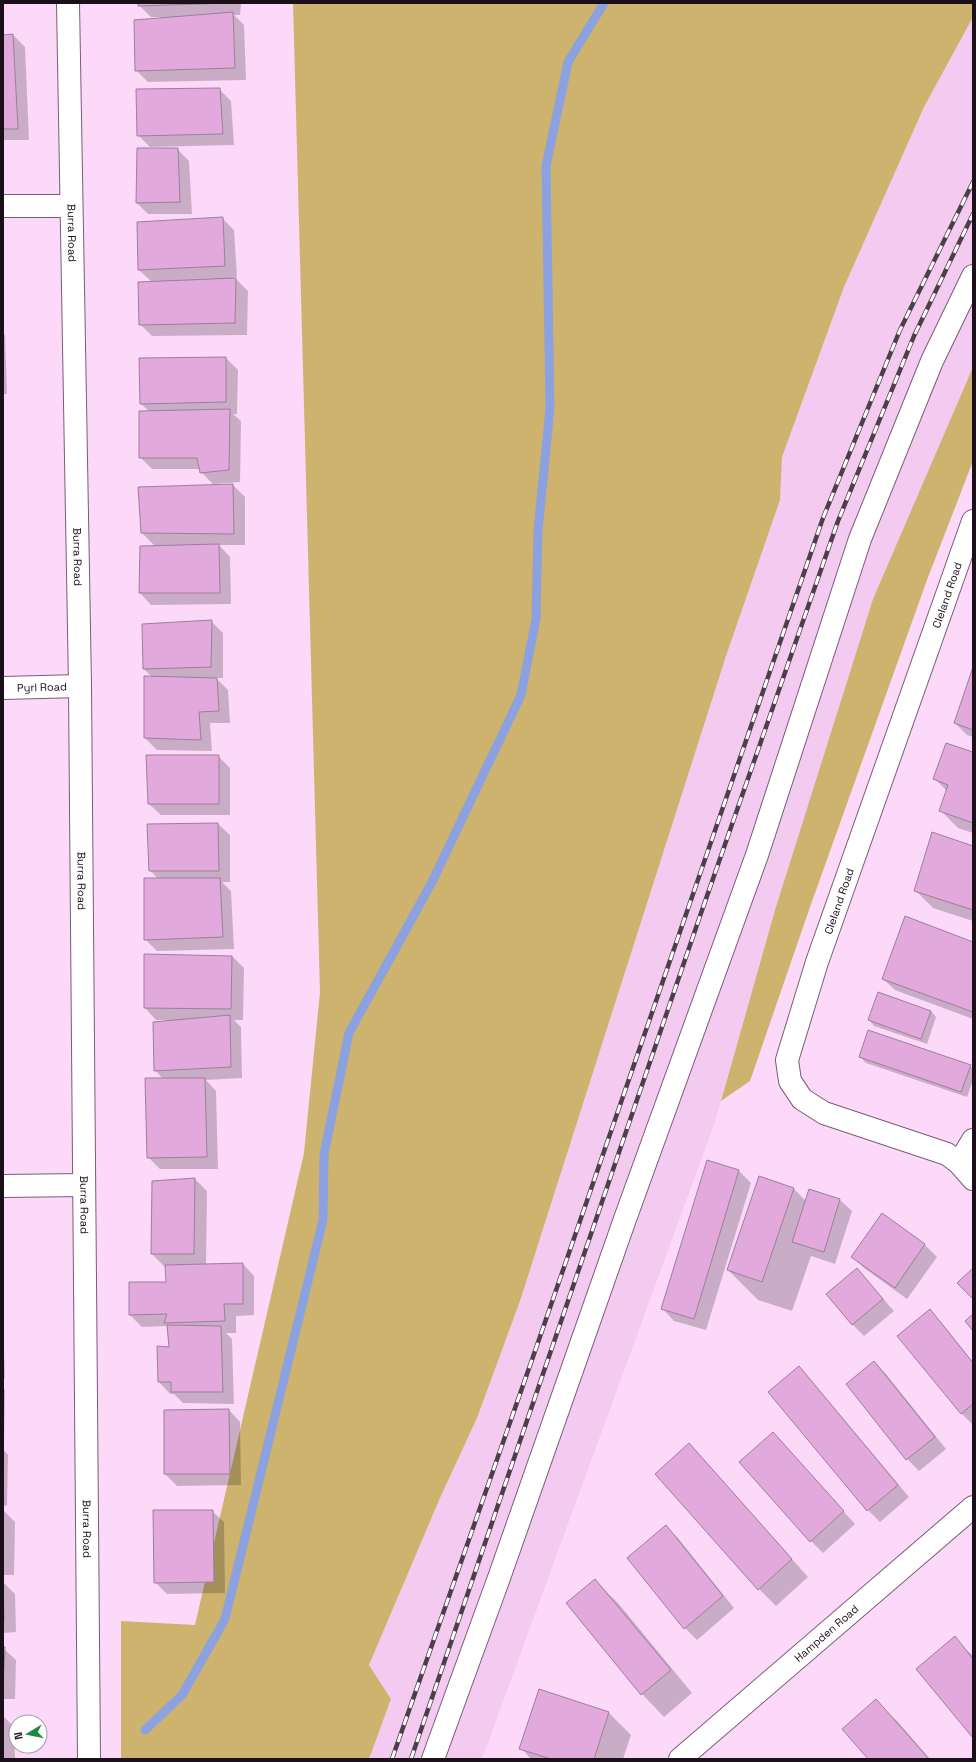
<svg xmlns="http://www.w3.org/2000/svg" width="976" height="1762" font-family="'Space Grotesk',sans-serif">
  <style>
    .built { fill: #f4cbf0 }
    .forest { fill: #cdb36e }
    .shadow { fill: #0003 }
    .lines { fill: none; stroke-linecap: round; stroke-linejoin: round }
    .stream { stroke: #8ca1df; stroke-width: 9 }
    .building { fill: #e1a9dc; stroke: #9e7e9b }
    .minor-casing { stroke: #7b5c78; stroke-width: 24 }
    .minor { stroke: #fff; stroke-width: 22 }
    .rail-casing { stroke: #4e3d4d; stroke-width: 4.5 }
    .rail { stroke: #fff; stroke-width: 3; stroke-dasharray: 9; stroke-linecap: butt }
    .labels { text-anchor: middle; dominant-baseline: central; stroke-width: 4; stroke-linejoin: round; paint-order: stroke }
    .street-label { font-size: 11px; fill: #1b0f1a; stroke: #fff }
  </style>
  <rect width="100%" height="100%" fill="#fcd9f8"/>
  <!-- built -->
  <polygon class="built" points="973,17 973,367 873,599 775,910 715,1122 482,1759 369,1759 391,1699 369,1665 440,1498 477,1418 520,1301 726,656 780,500 782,457 844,287 924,107"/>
  <!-- forest -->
  <g class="forest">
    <polygon points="293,3 973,3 973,17 924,107 844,287 782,457 780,500 726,656 520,1301 477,1418 440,1498 369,1665 391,1699 369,1759 121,1759 121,1621 195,1625 304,1153 320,992"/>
    <polygon points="973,367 973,461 927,580 810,907 750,1081 721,1101 775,910 873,599"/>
  </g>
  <!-- shadow -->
  <g class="shadow">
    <polygon points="139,3 241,3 240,15 234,15 244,25 246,80 148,82 136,70 161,17 151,17 139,5"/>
    <polygon points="13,35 25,47 29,140 3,140 3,36"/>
    <polygon points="219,89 231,101 234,145 150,147 138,135"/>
    <polygon points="177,149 189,161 192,214 148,214 137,203"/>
    <polygon points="222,218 234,230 237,277 234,277 248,291 247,335 152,336 140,324 152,282 139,270"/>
    <polygon points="3,333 5,335 7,394 3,394"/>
    <polygon points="226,358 238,370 237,414 233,414 241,421 240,482 213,484 201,472 201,469 152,469 140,457 149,411 141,404 140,359"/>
    <polygon points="233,485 245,497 245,545 219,545 230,557 231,604 151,605 140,593 141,547 167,547 167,545 154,545 142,533"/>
    <polygon points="211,621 223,633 223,678 216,678 228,690 230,723 210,723 212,751 157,750 145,738 153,678 144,669"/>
    <polygon points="973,670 973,737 967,735 955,723"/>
    <polygon points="973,753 973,833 958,828 940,810 947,791 935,779"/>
    <polygon points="218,756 230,768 230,815 161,815 149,804"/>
    <polygon points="218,824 230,835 230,882 222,882 231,891 234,949 157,951 145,939 158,879 150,870"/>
    <polygon points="973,847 973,921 933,908 915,890"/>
    <polygon points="973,943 973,1019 895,990 883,979"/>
    <polygon points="232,956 244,968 243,1020 234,1020 241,1027 242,1078 206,1080 216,1091 218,1169 160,1169 148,1157 163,1079 155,1070 167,1020 156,1020 145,1008"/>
    <polygon points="931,1011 936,1017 927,1044 874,1026 869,1020"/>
    <polygon points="860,1057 970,1066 973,1069 973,1080 967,1097 866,1063"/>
    <polygon points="708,1162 739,1171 751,1183 706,1330 674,1321 663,1309"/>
    <polygon points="760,1177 794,1189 806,1201 840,1200 852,1211 835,1264 811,1256 792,1311 758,1300 728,1270"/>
    <polygon points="195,1179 207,1191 206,1265 243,1264 254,1276 254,1315 236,1316 236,1333 226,1333 232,1339 234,1404 183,1403 174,1394 170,1394 159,1382 170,1348 168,1326 142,1327 130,1315 130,1283 167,1283 166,1266 164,1266 152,1254"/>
    <polygon points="882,1215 925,1245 937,1257 907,1299 864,1268 853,1257"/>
    <polygon points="3,1259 4,1307 3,1307"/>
    <polygon points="857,1269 894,1311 864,1336 852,1324"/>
    <polygon points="929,1311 941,1322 973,1362 973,1425 962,1414 899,1336"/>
    <polygon points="3,1326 5,1378 3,1378"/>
    <polygon points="874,1362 886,1374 946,1449 919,1471 907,1459 847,1384"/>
    <polygon points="799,1368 810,1379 909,1497 880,1522 868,1510"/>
    <polygon points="3,1388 5,1390 4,1444 3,1444"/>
    <polygon points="229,1410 240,1422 241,1485 177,1486 165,1474"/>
    <polygon points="689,1445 706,1462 808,1577 776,1606 759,1589"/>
    <polygon points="784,1445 855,1524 823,1553 811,1541"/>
    <polygon points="3,1449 8,1455 7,1506 3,1505"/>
    <polygon points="3,1510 15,1522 14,1575 3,1575"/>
    <polygon points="212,1511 224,1522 225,1593 167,1594 155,1582"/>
    <polygon points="666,1527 678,1538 734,1608 697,1640 685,1628"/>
    <polygon points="595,1581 618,1603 692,1693 664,1717 642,1694"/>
    <polygon points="3,1582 15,1594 16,1632 3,1633"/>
    <polygon points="954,1638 973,1656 973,1736"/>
    <polygon points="3,1648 16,1660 15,1699 3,1699"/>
    <polygon points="540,1690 609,1713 631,1735 623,1759 531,1759 521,1748"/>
    <polygon points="875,1700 898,1722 930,1759 870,1759"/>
    <polygon points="3,1716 14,1727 15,1759 3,1759"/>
  </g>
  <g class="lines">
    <!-- stream -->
    <polyline class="stream" points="145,1730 182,1695 225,1619 323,1220 324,1154 349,1033 432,882 521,695 536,619 538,530 550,408 546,166 568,62 604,3"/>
  </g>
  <!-- building -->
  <g class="building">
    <polygon points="138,3 229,3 138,6"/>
    <polygon points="233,12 235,68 135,71 134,20"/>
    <polygon points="13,34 18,129 3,129 3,35"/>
    <polygon points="220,88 223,134 137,136 136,89"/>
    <polygon points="137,148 178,148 180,202 136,203"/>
    <polygon points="223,217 225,266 138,270 137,222"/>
    <polygon points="236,278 235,323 139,325 138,282"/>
    <polygon points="226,357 226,402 140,404 139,358"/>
    <polygon points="230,409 229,470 200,473 197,458 139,458 139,411"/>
    <polygon points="233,484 234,534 141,533 138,487"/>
    <polygon points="219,544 220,593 139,593 140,546"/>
    <polygon points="212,620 211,667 143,669 142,624"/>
    <polygon points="973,667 973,730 954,723"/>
    <polygon points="144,676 217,678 219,711 199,712 201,740 144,738"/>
    <polygon points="946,743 973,752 973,823 939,811 948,785 933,779"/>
    <polygon points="146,755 219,755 219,804 148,804"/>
    <polygon points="218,823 219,871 149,871 147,824"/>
    <polygon points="932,832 973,846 973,910 914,891"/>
    <polygon points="144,878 220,878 223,937 144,940"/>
    <polygon points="905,916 973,942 973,1012 882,979"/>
    <polygon points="144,954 232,956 231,1009 144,1008"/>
    <polygon points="878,992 931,1011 921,1039 868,1020"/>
    <polygon points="230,1015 231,1067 154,1071 153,1022"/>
    <polygon points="868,1030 971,1065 961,1092 859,1057"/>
    <polygon points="145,1078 205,1078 207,1157 147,1158"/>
    <polygon points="707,1160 739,1170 694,1319 661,1309"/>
    <polygon points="759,1176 794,1188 762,1282 727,1270"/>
    <polygon points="195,1178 194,1254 151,1254 152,1181"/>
    <polygon points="809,1189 840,1199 824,1252 792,1242"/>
    <polygon points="882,1213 925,1244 895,1288 851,1257"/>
    <polygon points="243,1263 243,1304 224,1304 225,1321 164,1323 167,1314 129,1315 129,1282 166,1282 165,1265"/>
    <polygon points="857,1268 883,1299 852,1325 826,1294"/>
    <polygon points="973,1268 973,1299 957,1283"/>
    <polygon points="930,1309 973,1363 973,1404 961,1414 897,1336"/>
    <polygon points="973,1314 973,1331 965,1321"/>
    <polygon points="167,1325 221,1326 223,1392 171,1392 171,1382 158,1382 157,1346 169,1347"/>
    <polygon points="874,1361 935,1437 906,1460 846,1384"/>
    <polygon points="799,1366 898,1485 867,1511 768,1392"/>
    <polygon points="229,1409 230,1474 164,1474 164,1410"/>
    <polygon points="773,1432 844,1511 810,1542 739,1462"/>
    <polygon points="689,1443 792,1559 758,1590 655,1474"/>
    <polygon points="153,1510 213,1510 214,1582 154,1583"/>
    <polygon points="666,1525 723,1596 684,1629 627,1558"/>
    <polygon points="595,1579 671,1670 641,1695 566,1603"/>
    <polygon points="3,1582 4,1621 3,1621"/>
    <polygon points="955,1636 973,1659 973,1738 916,1669"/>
    <polygon points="3,1647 5,1647 3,1687"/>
    <polygon points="539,1689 609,1712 594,1759 551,1759 519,1749"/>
    <polygon points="876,1699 929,1759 868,1759 842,1729"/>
  </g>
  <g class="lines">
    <defs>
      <g id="minor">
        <path id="s1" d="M68,3L80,686L89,1759"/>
        <polyline points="3,206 71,206"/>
        <polyline points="973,521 817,962 787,1060 790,1081 802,1099 824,1113 947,1154 959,1163 973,1179"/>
        <path id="s2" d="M3,688L80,686"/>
        <polyline points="959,1163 973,1140"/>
        <polyline points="3,1186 83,1185"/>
        <polyline points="433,1759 500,1575 625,1219 757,855 860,539 932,361 973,276"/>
        <path id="s3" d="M680,1759L973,1507"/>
      </g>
    </defs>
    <!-- minor casing -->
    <use href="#minor" class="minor-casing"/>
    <!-- minor -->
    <use href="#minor" class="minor"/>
    <defs>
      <g id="rail">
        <polyline points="392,1759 534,1354 823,518 900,330 973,182"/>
        <polyline points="411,1759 700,916 838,521 914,336 973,214"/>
      </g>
    </defs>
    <!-- rail casing -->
    <use href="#rail" class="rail-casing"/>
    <!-- rail -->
    <use href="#rail" class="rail"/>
  </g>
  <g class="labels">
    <!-- street labels -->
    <g class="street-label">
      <text stroke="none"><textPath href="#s1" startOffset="230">Burra Road</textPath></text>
      <text stroke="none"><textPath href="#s1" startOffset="554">Burra Road</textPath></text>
      <text transform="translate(947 595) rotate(-71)">Cleland Road</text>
      <text stroke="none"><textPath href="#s2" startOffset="39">Pyrl Road</textPath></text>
      <text stroke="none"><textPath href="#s1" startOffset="878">Burra Road</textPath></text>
      <text transform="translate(839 901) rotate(-71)">Cleland Road</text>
      <text stroke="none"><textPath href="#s1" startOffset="1202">Burra Road</textPath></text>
      <text stroke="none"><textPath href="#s1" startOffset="1526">Burra Road</textPath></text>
      <text stroke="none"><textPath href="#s3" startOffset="193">Hampden Road</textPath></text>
    </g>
  </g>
  <!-- border -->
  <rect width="976" height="1762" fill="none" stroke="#1b0f1a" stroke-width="8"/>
  <!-- north arrow -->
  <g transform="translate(28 1734) rotate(260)"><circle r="19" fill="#ffffff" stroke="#a49fa3"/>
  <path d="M0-3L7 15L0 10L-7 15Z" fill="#1d8a42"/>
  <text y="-6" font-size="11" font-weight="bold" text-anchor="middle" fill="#1b0f1a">N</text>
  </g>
</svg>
